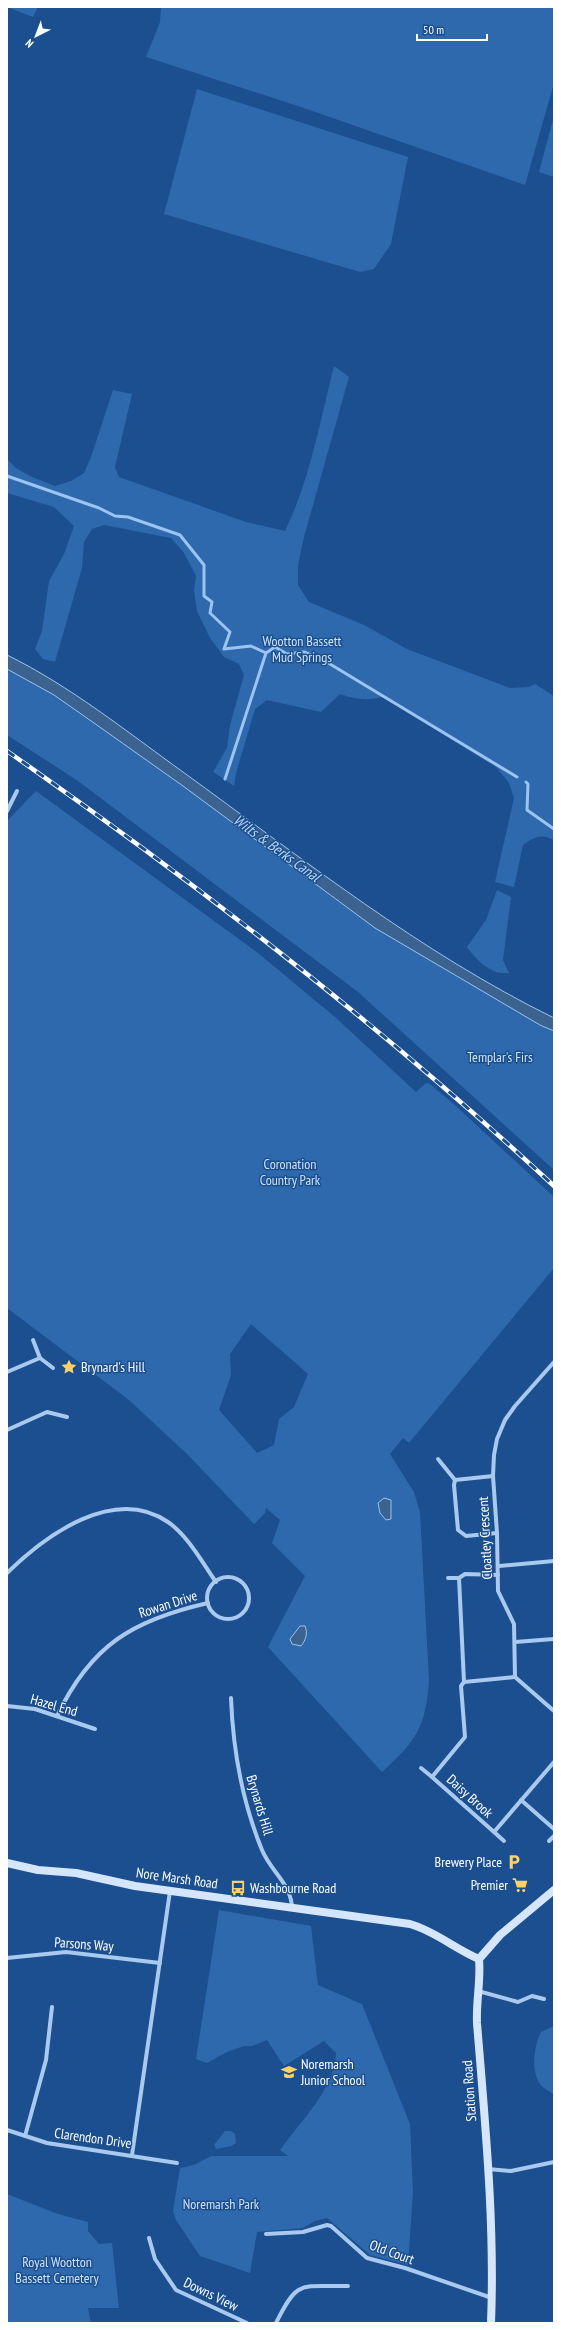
<svg xmlns="http://www.w3.org/2000/svg" width="561" height="2330" font-family="'PT Sans Narrow',sans-serif">
  <style>
    .green { fill: #2e69ad; fill-rule: evenodd }
    .water { fill: #3c6290; stroke: #9cc4f0 }
    .lines { fill: none; stroke-linecap: round; stroke-linejoin: round }
    .stream { stroke: #9cc4f0; stroke-width: 3 }
    .street { stroke: #a9c9ee; stroke-width: 4 }
    .secondary { stroke: #d6e6fa; stroke-width: 8 }
    .rail-casing { stroke: #fff; stroke-width: 4.5 }
    .rail { stroke: #1b4f8f; stroke-width: 3; stroke-dasharray: 9; stroke-linecap: butt }
    .labels { text-anchor: middle; dominant-baseline: central; stroke-width: 3; stroke-linejoin: round; paint-order: stroke }
    .park-label { font-size: 14px; fill: #cfe3fa; stroke: #1b4f8f }
    .poi-label { font-size: 14px; fill: #fff; stroke: #1b4f8f; text-anchor: start }
    .street-label { font-size: 14px; fill: #fff; stroke: #1b4f8f }
    .water-label { font-size: 15px; font-style: italic; fill: #b5d3f5; stroke: #1b4f8f }
  </style>
  <rect width="100%" height="100%" fill="#1b4f8f"/>
  <!-- green -->
  <g class="green">
    <polygon points="7,7 38,7 33,17"/>
    <polygon points="161,7 554,7 554,83 525,185 298,106 146,57 160,22"/>
    <polygon points="197,89 408,157 391,244 374,269 360,272 164,214"/>
    <polygon points="554,116 554,177 539,172"/>
    <path d="M334,366L349,377L304,537L298,565V585L309,602L364,625L407,649L510,688L529,687L535,684L554,696V840C541,833 534,837 523,845L514,887L495,882L514,798L509,783L496,767L382,697C366,701 355,699 340,694L321,712L267,700L255,709L236,773L234,786L213,772L227,748L230,725L244,675L239,664L224,657L210,638L197,611L194,591L196,576L184,553L171,538L104,525L92,529L84,542L82,568L55,662L43,659L35,649L42,631L49,581L64,554L74,526L54,507L7,493V459L16,468L30,476L55,486L71,481L84,473L91,457L113,390L132,394L115,467L119,477L246,522L285,531C310,480 320,421 334,366Z"/>
    <polygon points="7,669 54,695 94,723 183,786 375,928 540,1025 554,1031 554,1170 358,992 78,781 7,735"/>
    <path d="M36,791L258,953L335,1017L416,1092L426,1083L430,1084L456,1106L554,1197V1268L409,1443L403,1438L390,1454L414,1492L420,1512L429,1680C426,1727 416,1741 382,1772L268,1647L305,1576L272,1543L280,1520L266,1508L265,1513L254,1524L188,1455L129,1400L7,1308V821ZM251,1324L308,1374L294,1407L279,1419L274,1445L257,1453L219,1410L231,1375L230,1354Z"/>
    <path d="M497,890L511,897L503,960L509,973C491,975 477,961 467,947L486,920Z"/>
    <path d="M219,1910L311,1926L318,1985L362,2004L410,2124L413,2192L408,2265L370,2255L327,2218L315,2221L303,2228L257,2232L250,2273L200,2256L176,2220L173,2211L180,2168L194,2165L211,2156H288L280,2150C301,2120 334,2091 336,2053L324,2041L284,2066L267,2040L252,2046H244L227,2052L207,2063L196,2059Z"/>
    <path d="M554,2026V2094C550,2092 544,2089 541,2085C530,2072 534,2046 541,2032Z"/>
    <polygon points="225,2131 231,2131 235,2134 236,2143 232,2146 216,2149 214,2145"/>
    <polygon points="7,2194 58,2214 88,2222 88,2231 99,2244 112,2243 119,2308 88,2308 91,2323 7,2323"/>
  </g>
  <!-- water -->
  <g class="water">
    <path d="M7,655C70,686 126,731 183,772C303,859 420,952 554,1018V1031L540,1025L375,928L183,786L94,723L54,695L7,669Z"/>
    <polygon points="384,1498 391,1500 391,1519 386,1520 380,1513 378,1503"/>
    <path d="M300,1626H305C308,1633 306,1640 301,1646L292,1644L290,1639Z"/>
  </g>
  <g class="lines">
    <!-- stream -->
    <g class="stream">
      <polyline points="7,476 99,508 115,516 128,517 180,535 204,565 204,596 212,602 210,613 230,632 224,649 251,646 266,653 275,647 287,654 304,652 325,661 517,777"/>
      <polyline points="225,779 266,653"/>
      <polyline points="526,782 528,784 527,810 554,829"/>
    </g>
    <!-- street -->
    <g class="street">
      <polyline points="7,811 17,791"/>
      <polyline points="33,1340 40,1358"/>
      <polyline points="554,1362 515,1406 505,1420 497,1439 494,1455 493,1476 497,1533 498,1591 514,1624 515,1677 554,1711"/>
      <polyline points="7,1372 40,1358 53,1368"/>
      <polyline points="7,1430 47,1412 67,1417"/>
      <polyline points="438,1459 455,1480"/>
      <polyline points="493,1476 455,1480 454,1485 458,1530 466,1536 497,1533"/>
      <polyline points="499,1566 554,1561"/>
      <path d="M7,1573C46,1535 114,1485 168,1522C188,1536 202,1562 216,1582"/>
      <circle cx="228" cy="1598" r="21"/>
      <polyline points="448,1578 459,1578"/>
      <polyline points="515,1642 554,1639"/>
      <polyline points="515,1677 464,1682 461,1686 465,1737 432,1777 494,1832 554,1762"/>
      <polyline points="464,1682 459,1578 465,1574 498,1575"/>
      <path d="M231,1698C233,1751 242,1801 262,1850C271,1872 292,1884 292,1909"/>
      <polyline points="7,1706 35,1709 95,1729"/>
      <path d="M57,1716C91,1645 133,1620 208,1603"/>
      <polyline points="421,1768 432,1777"/>
      <polyline points="521,1800 554,1829"/>
      <polyline points="494,1832 504,1841"/>
      <polyline points="549,1841 554,1836"/>
      <polyline points="7,1958 66,1952 160,1963"/>
      <polyline points="478,1991 518,2002 532,1996 544,1999"/>
      <polyline points="7,2130 47,2143 177,2163"/>
      <polyline points="25,2136 46,2060 52,2007"/>
      <polyline points="132,2155 170,1891"/>
      <polyline points="488,2169 511,2171 554,2162"/>
      <polyline points="266,2234 303,2232 327,2225 331,2226 367,2258 405,2268 492,2298"/>
      <polyline points="149,2238 155,2259 176,2290 247,2323"/>
      <path d="M276,2323C298,2278 301,2287 348,2286"/>
    </g>
    <!-- secondary -->
    <g class="secondary">
      <path d="M7,1863L38,1870L76,1873L135,1886L410,1924C435,1931 455,1949 479,1959"/>
      <path d="M491,2323C495,2223 485,2122 477,2023C476,2001 481,1980 479,1959L500,1935L554,1890"/>
    </g>
    <defs>
      <path id="rail" d="M7,751C199,885 383,1027 554,1186"/>
    </defs>
    <!-- rail casing -->
    <use href="#rail" class="rail-casing"/>
    <!-- rail -->
    <use href="#rail" class="rail"/>
  </g>
  <!-- icons -->
  <defs>
    <symbol id="sight-bare" viewBox="-9 -9 18 18"><path d="M0-6L1.8-2.2L6-1.7L2.9 1.2L3.7 5.4L0 3.3L-3.7 5.4L-2.9 1.2L-6-1.7L-1.8-2.2Z" fill="#ffd166" stroke="#1b4f8f" stroke-width="2.5" paint-order="stroke"/></symbol>
    <symbol id="parking-bare" viewBox="-9 -9 18 18"><path d="M-3.5-5.5H1a3.5 3.5 0 0 1 0 7H-1V5.5H-3.5ZM-1-3.4V-.6H.8a1.4 1.4 0 0 0 0-2.8Z" fill="#ffd166" stroke="#1b4f8f" stroke-width="2.5" paint-order="stroke"/></symbol>
    <symbol id="supermarket-bare" viewBox="-9 -9 18 18"><path d="M-6-5.5h2.5l.6 2H6L4.5 2H-2.5L-4.4-4H-6ZM-1.5 3.2a1.3 1.3 0 1 0 .1 0ZM3 3.2a1.3 1.3 0 1 0 .1 0Z" fill="#ffd166" stroke="#1b4f8f" stroke-width="2.5" paint-order="stroke"/></symbol>
    <symbol id="bus-bare" viewBox="-9 -9 18 18"><path d="M-5-6H5V4H4V6H2V4H-2V6H-4V4H-5ZM-3.5-4V0h7V-4ZM-3.5 1.2v1.5H-2V1.2ZM2 1.2v1.5H3.5V1.2Z" fill="#ffd166" stroke="#1b4f8f" stroke-width="2.5" paint-order="stroke"/></symbol>
    <symbol id="school-bare" viewBox="-9 -9 18 18"><path d="M0-5L7-2L0 1L-7-2ZM-4 1L0 2.5L4 1V4Q0 6-4 4Z" fill="#ffd166" stroke="#1b4f8f" stroke-width="2.5" paint-order="stroke"/></symbol>
  </defs>
  <g fill-rule="evenodd">
    <use href="#sight-bare" x="58" y="1356" width="22" height="22"/>
    <use href="#parking-bare" x="503" y="1851" width="22" height="22"/>
    <use href="#supermarket-bare" x="509" y="1874" width="22" height="22"/>
    <use href="#bus-bare" x="227" y="1877" width="22" height="22"/>
    <use href="#school-bare" x="278" y="2061" width="22" height="22"/>
  </g>
  <g class="labels">
    <!-- park labels -->
    <g class="park-label">
      <text x="302" y="641">Wootton Bassett<tspan x="302" dy="16">Mud Springs</tspan></text>
      <text x="500" y="1057">Templar's Firs</text>
      <text x="290" y="1164">Coronation<tspan x="290" dy="16">Country Park</tspan></text>
      <text x="221" y="2204">Noremarsh Park</text>
      <text x="57" y="2262">Royal Wootton<tspan x="57" dy="16">Bassett Cemetery</tspan></text>
    </g>
    <!-- poi labels -->
    <g class="poi-label">
      <text x="81" y="1367">Brynard's Hill</text>
      <text x="502" y="1862" text-anchor="end">Brewery Place</text>
      <text x="508" y="1885" text-anchor="end">Premier</text>
      <text x="250" y="1888">Washbourne Road</text>
      <text x="301" y="2064">Noremarsh<tspan x="301" dy="16">Junior School</tspan></text>
    </g>
    <!-- street labels -->
    <g class="street-label">
      <text transform="translate(485 1538) rotate(-93)">Cloatley Crescent</text>
      <text transform="translate(168 1604) rotate(-18)">Rowan Drive</text>
      <text transform="translate(54 1705) rotate(16)">Hazel End</text>
      <text transform="translate(470 1796) rotate(42)">Daisy Brook</text>
      <text transform="translate(260 1805) rotate(73)">Brynards Hill</text>
      <text transform="translate(177 1878) rotate(8)">Nore Marsh Road</text>
      <text transform="translate(84 1944) rotate(4)">Parsons Way</text>
      <text transform="translate(469 2091) rotate(-94)">Station Road</text>
      <text transform="translate(93 2138) rotate(8)">Clarendon Drive</text>
      <text transform="translate(392 2252) rotate(20)">Old Court</text>
      <text transform="translate(211 2294) rotate(26)">Downs View</text>
    </g>
    <!-- water labels -->
    <g class="water-label">
      <text transform="translate(277 848) rotate(36)">Wilts &amp; Berks Canal</text>
    </g>
  </g>
  <!-- border -->
  <rect width="561" height="2330" fill="none" stroke="#ffffff" stroke-width="16"/>
  <!-- north arrow -->
  <g transform="translate(36 36) rotate(222)" stroke="#1b4f8f" stroke-width="3" paint-order="stroke">
  <path d="M0-3L7 15L0 10L-7 15Z" fill="#ffffff"/>
  <text y="-6" font-size="11" font-weight="bold" text-anchor="middle" fill="#ffffff">N</text>
  </g>
  <!-- scale -->
  <path d="M417 34v6h70v-6" fill="none" stroke="#ffffff" stroke-width="2"/>
  <text x="423" y="34" font-size="12" fill="#ffffff" stroke="#1b4f8f" stroke-width="3" paint-order="stroke">50 m</text>
</svg>
